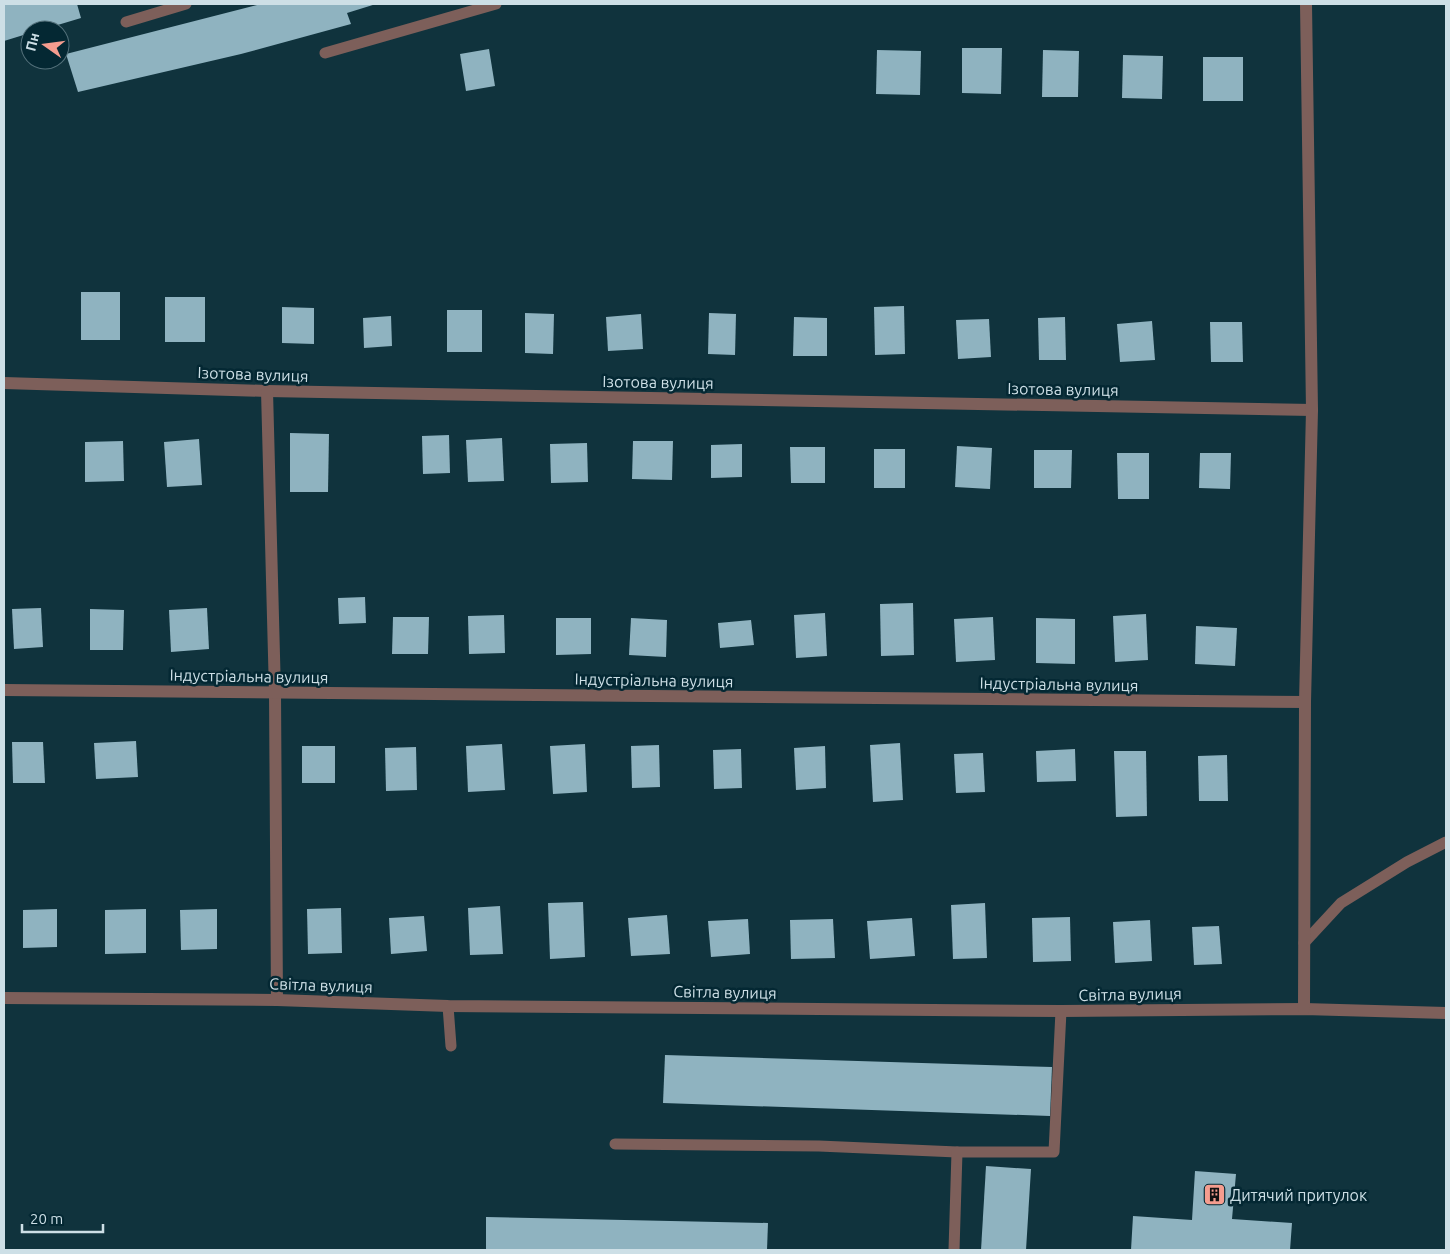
<svg xmlns="http://www.w3.org/2000/svg" width="1450" height="1254" font-family="Ubuntu,sans-serif">
  <style>
    .building { fill: #8fb3c0 }
    .lines { fill: none; stroke-linecap: round; stroke-linejoin: round }
    .service { stroke: #7d5f5a; stroke-width: 11 }
    .minor { stroke: #7d5f5a; stroke-width: 12 }
    .labels { text-anchor: middle; dominant-baseline: central; stroke-width: 5; stroke-linejoin: round; paint-order: stroke }
    .street-label { font-size: 16px; fill: #cddfe6; stroke: #042833 }
    .poi-label { font-size: 16px; fill: #cddfe6; stroke: #042833; text-anchor: start }
  </style>
  <rect width="100%" height="100%" fill="#10333d"/>
  <!-- building -->
  <g class="building">
    <polygon points="4,4 77,4 81,18 41,30 30,30 30,33 4,41"/>
    <polygon points="261,4 376,4 347,13 351,24 241,54 78,92 66,54"/>
    <polygon points="962,48 1002,48 1001,94 962,93"/>
    <polygon points="489,49 495,86 466,91 460,54"/>
    <polygon points="877,50 921,51 920,95 876,94"/>
    <polygon points="1043,50 1079,51 1078,97 1042,97"/>
    <polygon points="1123,55 1163,56 1162,99 1122,98"/>
    <rect x="1203" y="57" width="40" height="44"/>
    <rect x="81" y="292" width="39" height="48"/>
    <rect x="165" y="297" width="40" height="45"/>
    <polygon points="904,306 905,354 875,355 874,307"/>
    <polygon points="282,307 314,308 314,344 282,343"/>
    <rect x="447" y="310" width="35" height="42"/>
    <polygon points="525,313 554,314 553,354 525,353"/>
    <polygon points="709,313 736,314 735,355 708,354"/>
    <polygon points="641,314 643,349 608,351 606,317"/>
    <polygon points="391,316 392,346 364,348 363,318"/>
    <polygon points="794,317 827,318 827,356 793,356"/>
    <polygon points="1065,317 1066,360 1039,360 1038,318"/>
    <polygon points="989,319 991,357 958,359 956,320"/>
    <polygon points="1152,321 1155,360 1120,362 1117,324"/>
    <polygon points="1210,322 1242,322 1243,362 1211,362"/>
    <polygon points="290,433 329,434 328,492 290,492"/>
    <polygon points="449,435 450,473 423,474 422,436"/>
    <polygon points="502,438 504,481 468,482 466,440"/>
    <polygon points="199,439 202,485 167,487 164,442"/>
    <polygon points="123,441 124,481 85,482 85,442"/>
    <polygon points="633,441 673,441 672,480 632,479"/>
    <polygon points="587,443 588,482 551,483 550,444"/>
    <polygon points="742,444 742,477 711,478 711,445"/>
    <polygon points="957,446 992,448 990,489 955,487"/>
    <polygon points="790,447 825,447 825,483 791,483"/>
    <rect x="874" y="449" width="31" height="39"/>
    <polygon points="1034,450 1072,450 1071,488 1034,488"/>
    <polygon points="1117,453 1149,453 1149,499 1118,499"/>
    <polygon points="1200,453 1231,453 1230,489 1199,488"/>
    <polygon points="365,597 366,623 339,624 338,598"/>
    <polygon points="913,603 914,655 881,656 880,604"/>
    <polygon points="41,608 43,647 14,649 12,609"/>
    <polygon points="207,608 209,649 171,652 169,610"/>
    <polygon points="90,609 124,610 123,650 90,650"/>
    <polygon points="825,613 827,656 796,658 794,615"/>
    <polygon points="1146,614 1148,660 1115,662 1113,616"/>
    <polygon points="504,615 505,653 469,654 468,616"/>
    <polygon points="393,617 429,617 428,654 392,654"/>
    <polygon points="993,617 995,660 956,662 954,619"/>
    <polygon points="556,618 591,618 591,654 556,655"/>
    <polygon points="631,618 667,620 666,657 629,655"/>
    <polygon points="1036,618 1075,619 1075,664 1036,663"/>
    <polygon points="751,620 754,645 720,648 718,623"/>
    <polygon points="1196,626 1237,628 1235,666 1195,664"/>
    <polygon points="136,741 138,777 96,779 94,743"/>
    <polygon points="12,742 43,742 45,783 13,783"/>
    <polygon points="900,743 903,800 873,802 870,745"/>
    <polygon points="502,744 505,790 468,792 466,746"/>
    <polygon points="585,744 587,792 553,794 550,746"/>
    <polygon points="659,745 660,787 632,788 631,746"/>
    <rect x="302" y="746" width="33" height="37"/>
    <polygon points="825,746 826,788 796,790 794,748"/>
    <polygon points="416,747 417,790 386,791 385,748"/>
    <polygon points="741,749 742,788 714,789 713,750"/>
    <polygon points="1075,749 1076,781 1037,782 1036,751"/>
    <polygon points="1114,751 1146,751 1147,816 1116,817"/>
    <polygon points="983,753 985,792 956,793 954,754"/>
    <polygon points="1227,755 1228,801 1199,801 1198,756"/>
    <polygon points="583,902 585,957 550,959 548,903"/>
    <polygon points="985,903 987,958 953,959 951,905"/>
    <polygon points="500,906 503,954 470,955 468,908"/>
    <polygon points="341,908 342,953 308,954 307,909"/>
    <polygon points="57,909 57,947 23,948 23,910"/>
    <polygon points="146,909 146,953 105,954 105,910"/>
    <polygon points="217,909 217,949 181,950 180,910"/>
    <polygon points="667,915 670,954 631,956 628,918"/>
    <polygon points="424,916 427,951 391,954 389,918"/>
    <polygon points="1070,917 1071,961 1033,962 1032,918"/>
    <polygon points="912,918 915,956 870,959 867,921"/>
    <polygon points="748,919 750,954 711,957 708,921"/>
    <polygon points="833,919 835,958 791,959 790,920"/>
    <polygon points="1150,920 1152,961 1115,963 1113,922"/>
    <polygon points="1219,926 1222,964 1194,965 1192,927"/>
    <polygon points="665,1055 1052,1067 1050,1116 663,1103"/>
    <polygon points="986,1166 1031,1169 1026,1250 981,1250"/>
    <polygon points="1195,1171 1236,1174 1232,1219 1292,1223 1290,1250 1131,1250 1133,1216 1192,1220"/>
    <polygon points="486,1217 768,1223 767,1250 486,1250"/>
  </g>
  <g class="lines">
    <!-- service -->
    <g class="service">
      <polyline points="126,22 186,4"/>
      <polyline points="325,53 496,4"/>
      <polyline points="1304,943 1341,903 1407,862 1446,842"/>
      <polyline points="448,1006 451,1046"/>
      <polyline points="615,1144 819,1146 957,1152"/>
      <polyline points="954,1250 957,1152 1054,1152 1061,1011"/>
    </g>
    <!-- minor -->
    <g class="minor">
      <polyline points="4,383 267,391 1312,410"/>
      <polyline points="267,391 275,693 277,1000"/>
      <polyline points="4,690 1305,702"/>
      <polyline points="4,998 277,1000 448,1006 1061,1011 1304,1009 1446,1013"/>
      <polyline points="1304,1009 1305,702 1312,410 1306,4"/>
    </g>
  </g>
  <!-- icons -->
  <defs>
    <symbol id="building-square" viewBox="-11 -11 22 22"><rect x="-9" y="-9" width="18" height="18" rx="4" fill="#f59d8f" stroke="#042833"/><path d="M-4-6H4V6H1V3H-1V6H-4ZM-2.5-4.3h1.7v1.8h-1.7ZM.8-4.3h1.7v1.8H.8ZM-2.5-1h1.7V.8h-1.7ZM.8-1h1.7V.8H.8Z" fill="#111"/></symbol>
  </defs>
  <g fill-rule="evenodd">
    <use href="#building-square" x="1202" y="1182" width="25" height="25"/>
  </g>
  <g class="labels">
    <!-- street labels -->
    <g class="street-label">
      <text transform="translate(253 374) rotate(2)">Ізотова вулиця</text>
      <text transform="translate(658 382) rotate(1)">Ізотова вулиця</text>
      <text transform="translate(1063 389) rotate(1)">Ізотова вулиця</text>
      <text transform="translate(249 676) rotate(1)">Індустріальна вулиця</text>
      <text transform="translate(654 680) rotate(1)">Індустріальна вулиця</text>
      <text transform="translate(1059 684) rotate(1)">Індустріальна вулиця</text>
      <text transform="translate(321 985) rotate(2)">Світла вулиця</text>
      <text transform="translate(725 992) rotate(1)">Світла вулиця</text>
      <text transform="translate(1130 994) rotate(-1)">Світла вулиця</text>
    </g>
    <!-- poi labels -->
    <g class="poi-label">
      <text x="1230" y="1195">Дитячий притулок</text>
    </g>
  </g>
  <!-- border -->
  <rect width="1450" height="1254" fill="none" stroke="#cddfe6" stroke-width="10"/>
  <!-- north arrow -->
  <g transform="translate(45 45) rotate(284)"><circle r="24" fill="#042833" stroke="#54717b"/>
  <path d="M0-4L9 19L0 12L-9 19Z" fill="#f59d8f"/>
  <text y="-8" font-size="14" font-weight="bold" text-anchor="middle" fill="#cddfe6">Пн</text>
  </g>
  <!-- scale -->
  <path d="M22 1224v8h81v-8" fill="none" stroke="#cddfe6" stroke-width="2.5"/>
  <text x="30" y="1224" font-size="15" fill="#cddfe6" stroke="#042833" stroke-width="4" paint-order="stroke">20 m</text>
</svg>
